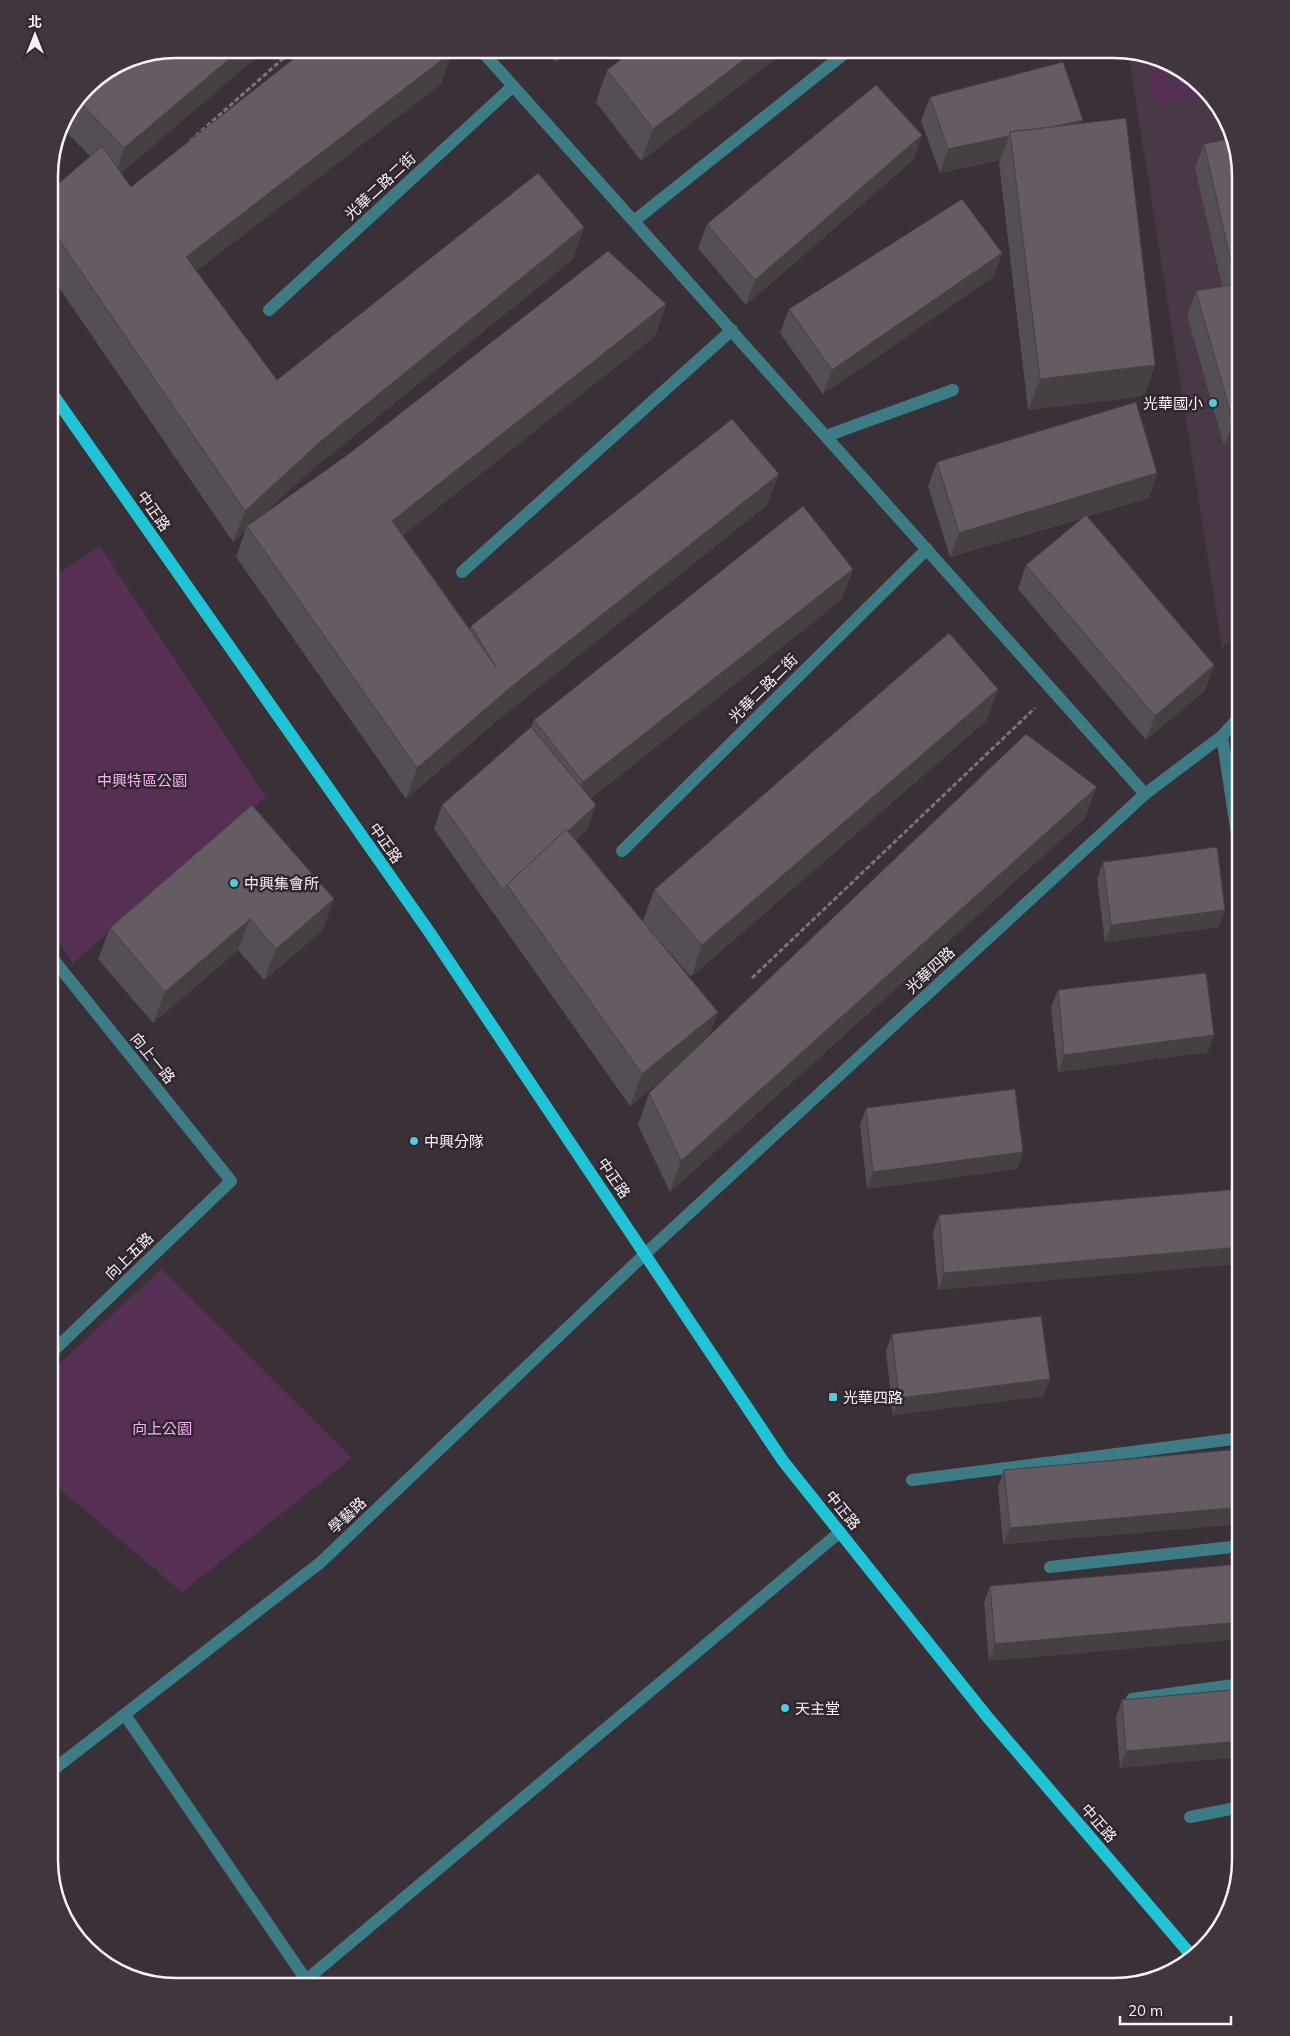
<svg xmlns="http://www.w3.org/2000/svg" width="1290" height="2036" font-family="Mulish,'Noto Sans TC',sans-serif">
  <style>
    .built { fill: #473946 }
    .green { fill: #563053 }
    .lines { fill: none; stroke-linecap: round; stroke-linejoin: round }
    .path { stroke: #7b737a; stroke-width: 3; stroke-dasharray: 5 2.5; stroke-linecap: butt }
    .minor { stroke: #3e7c85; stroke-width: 12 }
    .major { stroke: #21c4d6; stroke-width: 12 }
    .wall { fill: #564e55 }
    .shaded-wall { fill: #464045 }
    .building { fill: #645b63; stroke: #464045 }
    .poi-dot { fill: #53cbdb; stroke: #2f262e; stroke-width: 2 }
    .labels { text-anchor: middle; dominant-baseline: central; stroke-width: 5; stroke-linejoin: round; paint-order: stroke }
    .street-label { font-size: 15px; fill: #f8f2f7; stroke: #2f262e }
    .poi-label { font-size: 15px; fill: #f8f2f7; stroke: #2f262e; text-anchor: start }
    .park-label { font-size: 15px; fill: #f7b1f1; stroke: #2f262e }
    .rim { fill: none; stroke: #f8f2f7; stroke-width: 2.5 }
  </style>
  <rect width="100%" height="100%" fill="#393038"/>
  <!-- built -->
  <polygon class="built" points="1128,51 1185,70 1228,119 1241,175 1241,631 1222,648"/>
  <!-- green -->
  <g class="green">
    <polygon points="1147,57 1185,70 1209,97 1154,105"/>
    <polygon points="100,546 266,797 73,963 49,930 49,580"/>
    <polygon points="161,1269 352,1458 182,1592 49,1480 49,1374"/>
  </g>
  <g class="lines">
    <!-- path -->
    <g class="path">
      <polyline points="190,141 294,49"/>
      <polyline points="752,978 1035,708"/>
    </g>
    <!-- minor -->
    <g class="minor">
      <polyline points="480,49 1145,794"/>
      <polyline points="634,221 850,49"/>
      <polyline points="269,310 513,86"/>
      <polyline points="826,436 953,390"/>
      <polyline points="462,572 732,330"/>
      <polyline points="1222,736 1241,860"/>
      <polyline points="622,851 927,549"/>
      <polyline points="49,1355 231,1181 49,954"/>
      <polyline points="912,1480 1241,1438"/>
      <polyline points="1050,1567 1241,1546"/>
      <polyline points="1132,1699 1241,1684"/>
      <polyline points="125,1715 311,1987"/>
      <polyline points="49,1773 321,1562 645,1254 1145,794 1222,736 1241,715"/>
      <polyline points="1190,1817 1241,1807"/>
      <polyline points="306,1980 840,1532"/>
    </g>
    <!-- major -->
    <polyline class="major" points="49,389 430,933 783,1461 989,1719 1191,1955"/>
  </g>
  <!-- wall -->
  <g class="wall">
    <polygon points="266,49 121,173 131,187 452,52 441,84 196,271 277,380 584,227 573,259 309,472 264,513 666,304 655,336 403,535 470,629 471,626 779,474 767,505 499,719 406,799 236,557 245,531 233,542 49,273 49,192 90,156 59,125 86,86"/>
    <polygon points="545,49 573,49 556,62"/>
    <polygon points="788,49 641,161 596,102 607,70"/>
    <polygon points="1002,49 1050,49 1004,59"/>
    <polygon points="930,97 1083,120 1082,123 1155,365 1144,396 1028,410 999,163 1000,160 940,173 921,121"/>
    <polygon points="1232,138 1241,440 1224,446 1187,315 1196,291 1222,286 1195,168 1204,144"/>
    <polygon points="914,159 746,305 698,248 707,224"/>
    <polygon points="1002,253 993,277 823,394 780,333 789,309"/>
    <polygon points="937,462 1157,473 1149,498 1087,516 1214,665 1205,690 1146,740 1018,589 1026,565 1083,518 950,557 928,486"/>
    <polygon points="853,569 841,600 590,799 587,830 576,840 643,921 654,890 987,720 691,977 648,928 718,1012 708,1037 1085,818 670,1192 638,1125 649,1093 677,1067 630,1106 434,829 442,805 531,727 534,720"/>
    <polygon points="252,805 323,930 264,980 238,950 153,1023 98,959 110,928"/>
    <polygon points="1103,862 1219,927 1105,942 1097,879"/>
    <polygon points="1058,990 1208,1052 1058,1072 1051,1007"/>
    <polygon points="866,1108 1023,1152 1017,1169 867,1189 860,1125"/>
    <polygon points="1241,1189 938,1290 933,1232 939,1215"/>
    <polygon points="892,1334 1050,1379 1043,1396 893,1415 886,1351"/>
    <polygon points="1241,1449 1241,1524 1003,1544 998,1487 1004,1470"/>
    <polygon points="1241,1564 989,1661 984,1603 990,1586"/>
    <polygon points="1241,1689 1120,1768 1116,1717 1122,1700"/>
  </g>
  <!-- shaded-wall -->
  <g class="shaded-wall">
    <polygon points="241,49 266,49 113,180 124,148"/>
    <polygon points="560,49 573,49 556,62"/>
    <polygon points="758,49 788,49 641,161 653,129"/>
    <polygon points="1008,49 1050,49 1004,59"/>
    <polygon points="452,52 441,84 174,288 186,257"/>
    <polygon points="1083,120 1074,145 1011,136"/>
    <polygon points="922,135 914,159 746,305 755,280"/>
    <polygon points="1009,136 1000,160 940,173 948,149"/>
    <polygon points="584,227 573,259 309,472 249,528 247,526 245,531 233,542 245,511 321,441"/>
    <polygon points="1002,253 993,277 823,394 832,370"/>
    <polygon points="666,304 655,336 381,552 392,521"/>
    <polygon points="1155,365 1144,396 1028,410 1040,379"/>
    <polygon points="1241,419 1241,440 1224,446 1233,422"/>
    <polygon points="1157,473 1149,498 950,557 959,533"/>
    <polygon points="779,474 767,505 499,719 406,799 417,768 511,687"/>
    <polygon points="853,569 841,600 572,813 583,782"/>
    <polygon points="1214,665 1205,690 1146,740 1155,716"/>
    <polygon points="998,689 987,720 691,977 702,945"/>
    <polygon points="1097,787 1085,818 670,1192 681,1161"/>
    <polygon points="596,805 587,830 515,897 508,888"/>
    <polygon points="334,899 323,930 264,980 276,949"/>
    <polygon points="1225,910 1219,927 1105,942 1111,925"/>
    <polygon points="250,919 238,950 153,1023 165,992"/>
    <polygon points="718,1012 706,1043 630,1106 642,1074"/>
    <polygon points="1214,1035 1208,1052 1058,1072 1064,1055"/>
    <polygon points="1023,1152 1017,1169 867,1189 873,1172"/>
    <polygon points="1241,1247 1241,1264 938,1290 944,1273"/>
    <polygon points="1050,1379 1043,1396 893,1415 899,1398"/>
    <polygon points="1241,1507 1241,1524 1003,1544 1010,1528"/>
    <polygon points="1241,1622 1241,1639 989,1661 995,1644"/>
    <polygon points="1241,1741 1241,1757 1120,1768 1126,1751"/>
  </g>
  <!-- building -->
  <g class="building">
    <polygon points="175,49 241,49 124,148 77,99 86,86 127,58"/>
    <polygon points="306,49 449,49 452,52 186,257 277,380 538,173 584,227 321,441 245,511 49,225 49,192 102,146 131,187"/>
    <polygon points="635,49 758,49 653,129 607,70"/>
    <polygon points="1063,62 1083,120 1052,127 1010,132 1009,136 948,149 930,97"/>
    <polygon points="876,85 922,135 755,280 707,224"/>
    <polygon points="1126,118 1155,365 1040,379 1010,132"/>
    <polygon points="1232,138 1241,175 1241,419 1233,422 1196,291 1236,284 1204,144"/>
    <polygon points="962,199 1002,253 832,370 789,309"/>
    <polygon points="608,251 666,304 392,521 496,667 471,626 732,419 779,474 511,687 417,768 247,526 346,456"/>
    <polygon points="1136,402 1157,473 959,533 937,462"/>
    <polygon points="803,506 853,569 583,782 534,720"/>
    <polygon points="1086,515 1214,665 1155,716 1026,565"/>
    <polygon points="949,633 998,689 702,945 654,890"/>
    <polygon points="531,727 596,805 568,831 566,829 507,885 504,892 442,805"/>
    <polygon points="1026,734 1097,787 681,1161 649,1093"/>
    <polygon points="252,805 334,899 276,949 250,919 165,992 110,928"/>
    <polygon points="566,829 718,1012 642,1074 507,885"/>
    <polygon points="1217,847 1225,910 1111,925 1103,862"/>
    <polygon points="1206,973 1214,1035 1064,1055 1058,990"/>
    <polygon points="1015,1089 1023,1152 873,1172 866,1108"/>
    <polygon points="1241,1189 1241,1247 944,1273 939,1215"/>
    <polygon points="1041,1316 1050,1379 899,1398 892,1334"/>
    <polygon points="1241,1449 1241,1507 1010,1528 1004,1470"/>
    <polygon points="1241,1564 1241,1622 995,1644 990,1586"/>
    <polygon points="1241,1689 1241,1741 1126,1751 1122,1700"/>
  </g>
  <!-- markers -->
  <g class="poi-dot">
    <circle cx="1213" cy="403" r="5"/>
    <circle cx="234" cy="883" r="5"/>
    <circle cx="414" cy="1141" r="5"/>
    <rect x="828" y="1392" width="10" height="10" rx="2.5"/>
    <circle cx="785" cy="1708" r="5"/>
  </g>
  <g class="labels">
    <!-- street labels -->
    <g class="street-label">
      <text transform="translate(380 186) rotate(-43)">光華二路二街</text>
      <text transform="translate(154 511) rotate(55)">中正路</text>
      <text transform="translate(763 688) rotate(-45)">光華二路二街</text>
      <text transform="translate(386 843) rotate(55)">中正路</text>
      <text transform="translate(930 970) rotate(-43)">光華四路</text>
      <text transform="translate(153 1058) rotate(51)">向上一路</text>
      <text transform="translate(614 1178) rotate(56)">中正路</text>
      <text transform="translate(129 1256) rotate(-44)">向上五路</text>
      <text transform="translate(843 1510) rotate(51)">中正路</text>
      <text transform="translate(347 1515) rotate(-43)">學藝路</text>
      <text transform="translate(1099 1823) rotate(49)">中正路</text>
    </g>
    <!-- poi labels -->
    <g class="poi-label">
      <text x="1203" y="403" text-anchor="end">光華國小</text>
      <text x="244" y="883">中興集會所</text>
      <text x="424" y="1141">中興分隊</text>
      <text x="843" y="1397">光華四路</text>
      <text x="795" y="1708">天主堂</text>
    </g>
    <!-- park labels -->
    <g class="park-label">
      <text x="142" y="780">中興特區公園</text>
      <text x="162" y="1428">向上公園</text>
    </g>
  </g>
  <!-- crop -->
  <path d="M0 0H1290V2036H0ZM176 58H1114A118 118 0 0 1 1232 176V1860A118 118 0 0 1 1114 1978H176A118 118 0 0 1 58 1860V176A118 118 0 0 1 176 58Z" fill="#3f363e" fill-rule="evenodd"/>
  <path class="rim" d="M176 58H1114A118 118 0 0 1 1232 176V1860A118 118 0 0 1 1114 1978H176A118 118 0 0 1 58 1860V176A118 118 0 0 1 176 58Z"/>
  <!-- north arrow -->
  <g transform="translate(35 35)" stroke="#2f262e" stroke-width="4" paint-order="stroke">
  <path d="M0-4L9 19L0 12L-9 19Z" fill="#f8f2f7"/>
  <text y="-8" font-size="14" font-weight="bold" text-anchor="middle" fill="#f8f2f7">北</text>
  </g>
  <!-- scale -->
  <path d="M1120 2016v8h111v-8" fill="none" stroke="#f8f2f7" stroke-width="2.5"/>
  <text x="1128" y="2016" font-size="15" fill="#f8f2f7" stroke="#2f262e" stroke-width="4" paint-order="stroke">20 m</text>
</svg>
